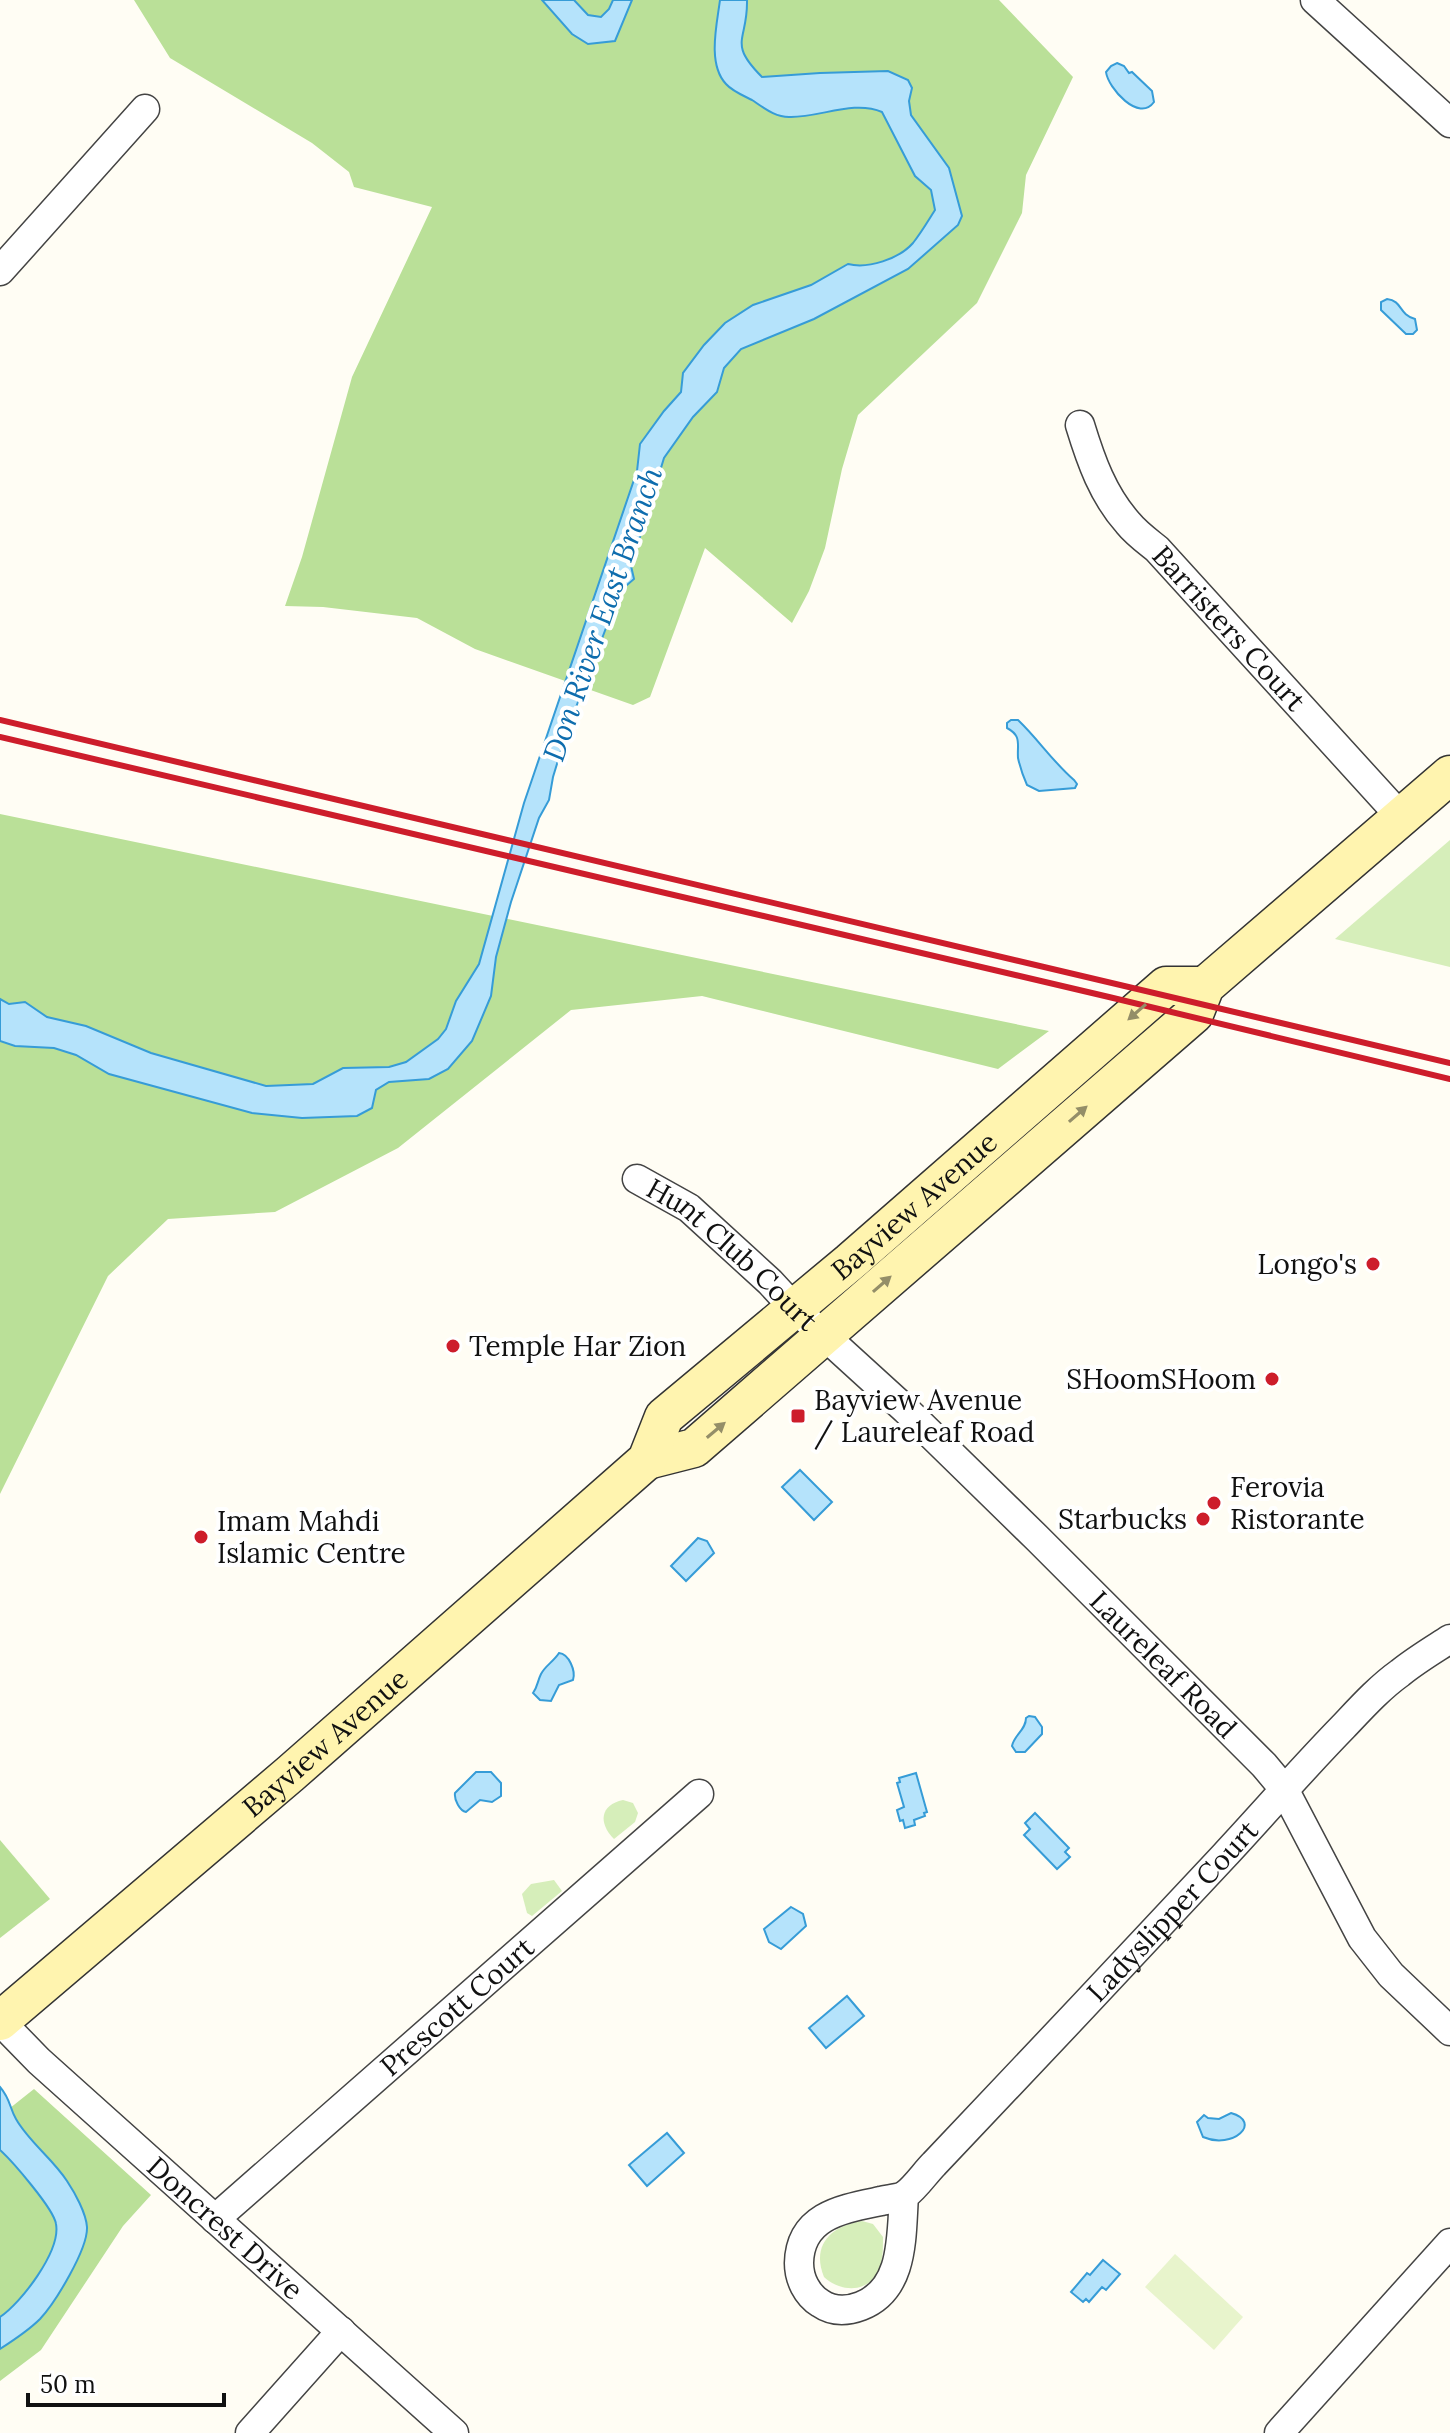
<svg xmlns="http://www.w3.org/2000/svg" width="1450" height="2433" font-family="Lora,serif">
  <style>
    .green { fill: #d6eeba }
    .forest { fill: #bae098 }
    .pitch { fill: #e8f4cc }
    .water { fill: #b5e3fb; stroke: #369cd7; stroke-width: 2 }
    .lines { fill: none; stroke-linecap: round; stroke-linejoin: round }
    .minor-casing { stroke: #444; stroke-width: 31 }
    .secondary-casing { stroke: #333; stroke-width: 41 }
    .minor { stroke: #fff; stroke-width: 28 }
    .secondary { stroke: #fff4af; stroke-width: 38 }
    .rail { stroke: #cd1d2b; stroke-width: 6 }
    .oneway { fill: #948e68 }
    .poi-dot { fill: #cd1d2b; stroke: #fff; stroke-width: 3 }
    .labels { text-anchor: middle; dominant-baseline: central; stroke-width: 8; stroke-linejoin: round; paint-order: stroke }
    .street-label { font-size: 28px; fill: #111; stroke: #fff }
    .poi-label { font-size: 28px; fill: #111; stroke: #fff; text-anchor: start }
    .water-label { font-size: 30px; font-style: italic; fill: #0e6dae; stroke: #fff }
  </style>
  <rect width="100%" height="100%" fill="#fffdf4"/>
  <!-- green -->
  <g class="green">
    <polygon points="1450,840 1450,967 1335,939"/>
    <path d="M623,1800L633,1803L638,1813L635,1822L614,1839C598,1823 600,1805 623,1800Z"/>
    <polygon points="554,1880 562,1891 532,1916 527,1913 522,1894 531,1884"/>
    <path d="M862,2221L873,2224L883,2237C883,2248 883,2260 879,2270C868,2294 840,2292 824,2277C811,2245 831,2226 862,2221Z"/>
  </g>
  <!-- forest -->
  <g class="forest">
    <polygon points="134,0 999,0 1073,77 1026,175 1022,213 977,303 858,415 842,469 825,548 809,591 792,623 705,548 650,697 633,705 475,649 417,618 323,607 285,606 302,557 352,377 432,207 354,187 349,172 312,143 170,58"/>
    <polygon points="0,814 1049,1031 998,1069 702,996 571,1010 398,1148 275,1212 168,1219 108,1276 0,1494"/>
    <polygon points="0,1840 50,1899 0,1938"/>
    <polygon points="34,2089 151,2195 123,2226 41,2350 0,2381 0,2116"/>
  </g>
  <!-- pitch -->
  <polygon class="pitch" points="1175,2254 1243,2317 1214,2350 1145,2287"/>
  <!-- water -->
  <g class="water">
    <polygon points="542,0 574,0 588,15 601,17 609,9 613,0 632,0 615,41 588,44 572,34"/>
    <path d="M720,0H747C748,41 727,42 762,77L820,73L888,71L908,80L912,88L909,101L911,115L949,168L962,216L958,225L908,269L814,319L741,349L724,368L717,392L693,417L664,458L631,566L634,579L620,591L567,731L553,777L549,800L539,818L511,902L496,957L491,996L472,1041L448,1069L429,1079L389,1082L376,1090L372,1108L357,1116L302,1118L252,1113L109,1074L76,1055L54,1048L15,1046L0,1041V999L9,1004L25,1002L47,1017L86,1026L151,1053L266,1086L313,1084L343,1068L389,1067L406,1062L438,1039L446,1029L456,1001L479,964L524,803L637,471L640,444L664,411L681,392L683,373L704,345L725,323L753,305L811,285L848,264C868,269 899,259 913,243C921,233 928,221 935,210L931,190L915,176L882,112C854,100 821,117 791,117C776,118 764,108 752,100C744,96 732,91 726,84C707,64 717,24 720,0Z"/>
    <path d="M1117,63L1124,66L1129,73L1132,72L1152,91L1154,102C1139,123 1108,88 1106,72L1111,66Z"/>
    <path d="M1387,299C1403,301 1398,314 1415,319L1417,330L1413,334H1406L1381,310V302Z"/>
    <path d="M1011,720H1018C1038,739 1053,762 1074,780L1077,784L1075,788L1039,791L1027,785C1023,776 1020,767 1018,758C1017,744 1022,736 1007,728V723Z"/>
    <polygon points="800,1470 832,1502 814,1520 782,1487"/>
    <polygon points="698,1538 707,1541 714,1553 686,1581 671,1566"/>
    <path d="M559,1653C569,1654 576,1671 573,1680L559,1685L551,1701L540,1700L533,1693C538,1686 537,1682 541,1674C545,1666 554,1661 559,1653Z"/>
    <path d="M1029,1716L1035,1717L1042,1727V1734L1025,1752H1016L1012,1746C1014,1735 1026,1730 1026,1718Z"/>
    <path d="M476,1772H491L501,1783V1796L492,1802L480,1800L466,1812C460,1811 454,1800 455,1793Z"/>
    <polygon points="916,1773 927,1812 924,1813 925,1816 914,1820 915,1825 905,1828 903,1820 900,1821 897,1810 904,1807 897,1783 900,1782 899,1778"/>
    <polygon points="1035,1813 1069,1848 1065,1852 1070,1857 1057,1869 1024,1835 1030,1829 1025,1823"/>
    <polygon points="791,1907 803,1914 806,1926 781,1949 769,1942 764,1929"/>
    <polygon points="847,1996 864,2016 826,2048 809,2028"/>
    <path d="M0,2087C11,2100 9,2107 16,2119C29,2142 53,2159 67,2181C75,2193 86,2213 87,2227C88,2249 55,2303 40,2319C28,2331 14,2340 0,2349V2317C21,2303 61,2251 56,2224C54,2209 12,2161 0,2150Z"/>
    <path d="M1231,2113C1263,2122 1233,2150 1203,2137L1197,2122L1204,2115L1208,2118L1219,2119Z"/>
    <polygon points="667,2133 684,2153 647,2186 629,2165"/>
    <polygon points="1103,2260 1120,2274 1106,2290 1102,2287 1089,2302 1086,2299 1083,2302 1071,2292 1087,2273 1090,2275"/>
  </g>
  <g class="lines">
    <defs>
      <g id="minor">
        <polyline points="1315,0 1450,123"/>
        <polyline points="0,271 145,109"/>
        <path id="s1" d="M1080,425C1091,461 1103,495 1128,523C1136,533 1147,541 1157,549L1401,817"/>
        <path id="s2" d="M637,1179L689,1208L770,1282L794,1308L906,1410L1038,1539L1264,1765L1284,1789L1362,1938L1391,1975L1450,2031"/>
        <path id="s3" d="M0,2021L39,2061L454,2433"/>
        <path id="s4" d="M904,2196C901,2235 905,2289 861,2306C848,2311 833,2312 820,2303C807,2295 799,2279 799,2263C800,2215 843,2209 881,2201C888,2199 899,2199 905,2195C915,2188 925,2173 934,2164C1031,2062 1128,1959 1224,1856C1264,1813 1302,1769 1343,1727C1361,1708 1379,1688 1400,1673C1416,1660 1433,1650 1450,1639"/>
        <path id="s5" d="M215,2219L699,1794"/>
        <polyline points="250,2433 341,2331"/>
        <polyline points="1279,2433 1450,2243"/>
      </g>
      <g id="secondary">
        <polyline points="647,1460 694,1448 1194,1014 1205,986 1450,775"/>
        <path id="s6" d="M0,2021L290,1774L647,1460L664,1417L850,1262L1166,986H1205"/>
      </g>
    </defs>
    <!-- minor casing -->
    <use href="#minor" class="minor-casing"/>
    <!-- secondary casing -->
    <use href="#secondary" class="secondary-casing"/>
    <!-- minor -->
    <use href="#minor" class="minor"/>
    <!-- secondary -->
    <use href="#secondary" class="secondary"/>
    <!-- rail -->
    <g class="rail">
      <polyline points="0,720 1450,1063"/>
      <polyline points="0,737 1109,997 1450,1079"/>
    </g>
  </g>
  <!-- one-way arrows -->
  <defs><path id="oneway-solid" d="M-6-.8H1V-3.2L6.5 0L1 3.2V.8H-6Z" transform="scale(2)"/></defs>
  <g class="oneway">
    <use href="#oneway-solid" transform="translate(1137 1012) rotate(139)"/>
    <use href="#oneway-solid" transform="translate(1078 1114) rotate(-41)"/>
    <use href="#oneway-solid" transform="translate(882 1284) rotate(-41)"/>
    <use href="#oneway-solid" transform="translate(716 1430) rotate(-40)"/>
  </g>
  <!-- markers -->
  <g class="poi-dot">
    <circle cx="1373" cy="1264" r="8"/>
    <circle cx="453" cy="1346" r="8"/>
    <circle cx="1272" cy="1379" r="8"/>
    <rect x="790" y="1408" width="16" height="16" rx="4"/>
    <circle cx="1214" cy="1503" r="8"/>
    <circle cx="1203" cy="1519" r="8"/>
    <circle cx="201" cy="1537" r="8"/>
  </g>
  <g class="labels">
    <!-- street labels -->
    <g class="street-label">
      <text stroke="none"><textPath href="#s1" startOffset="256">Barristers Court</textPath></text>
      <text stroke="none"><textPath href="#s6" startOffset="1230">Bayview Avenue</textPath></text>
      <text stroke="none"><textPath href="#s2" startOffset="122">Hunt Club Court</textPath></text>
      <text stroke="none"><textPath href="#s2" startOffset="718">Laureleaf Road</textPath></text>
      <text stroke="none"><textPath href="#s6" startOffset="428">Bayview Avenue</textPath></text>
      <text stroke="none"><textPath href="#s4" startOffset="744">Ladyslipper Court</textPath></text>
      <text stroke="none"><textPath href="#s5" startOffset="322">Prescott Court</textPath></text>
      <text stroke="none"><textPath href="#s3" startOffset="306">Doncrest Drive</textPath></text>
    </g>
    <!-- poi labels -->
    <g class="poi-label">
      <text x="1357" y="1264" text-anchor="end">Longo's</text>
      <text x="469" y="1346">Temple Har Zion</text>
      <text x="1256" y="1379" text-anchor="end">SHoomSHoom</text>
      <text x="814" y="1400">Bayview Avenue<tspan x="814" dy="32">/ Laureleaf Road</tspan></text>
      <text x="1230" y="1487">Ferovia<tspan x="1230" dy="32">Ristorante</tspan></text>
      <text x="1187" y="1519" text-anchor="end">Starbucks</text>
      <text x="217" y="1521">Imam Mahdi<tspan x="217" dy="32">Islamic Centre</tspan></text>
    </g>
    <!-- water labels -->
    <g class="water-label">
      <text transform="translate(602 614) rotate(-71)">Don River East Branch</text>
    </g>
  </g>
  <!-- scale -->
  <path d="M28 2393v12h196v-12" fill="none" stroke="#111111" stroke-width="4"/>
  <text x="40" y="2393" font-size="24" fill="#111111" stroke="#ffffff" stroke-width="6" paint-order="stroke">50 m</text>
</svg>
